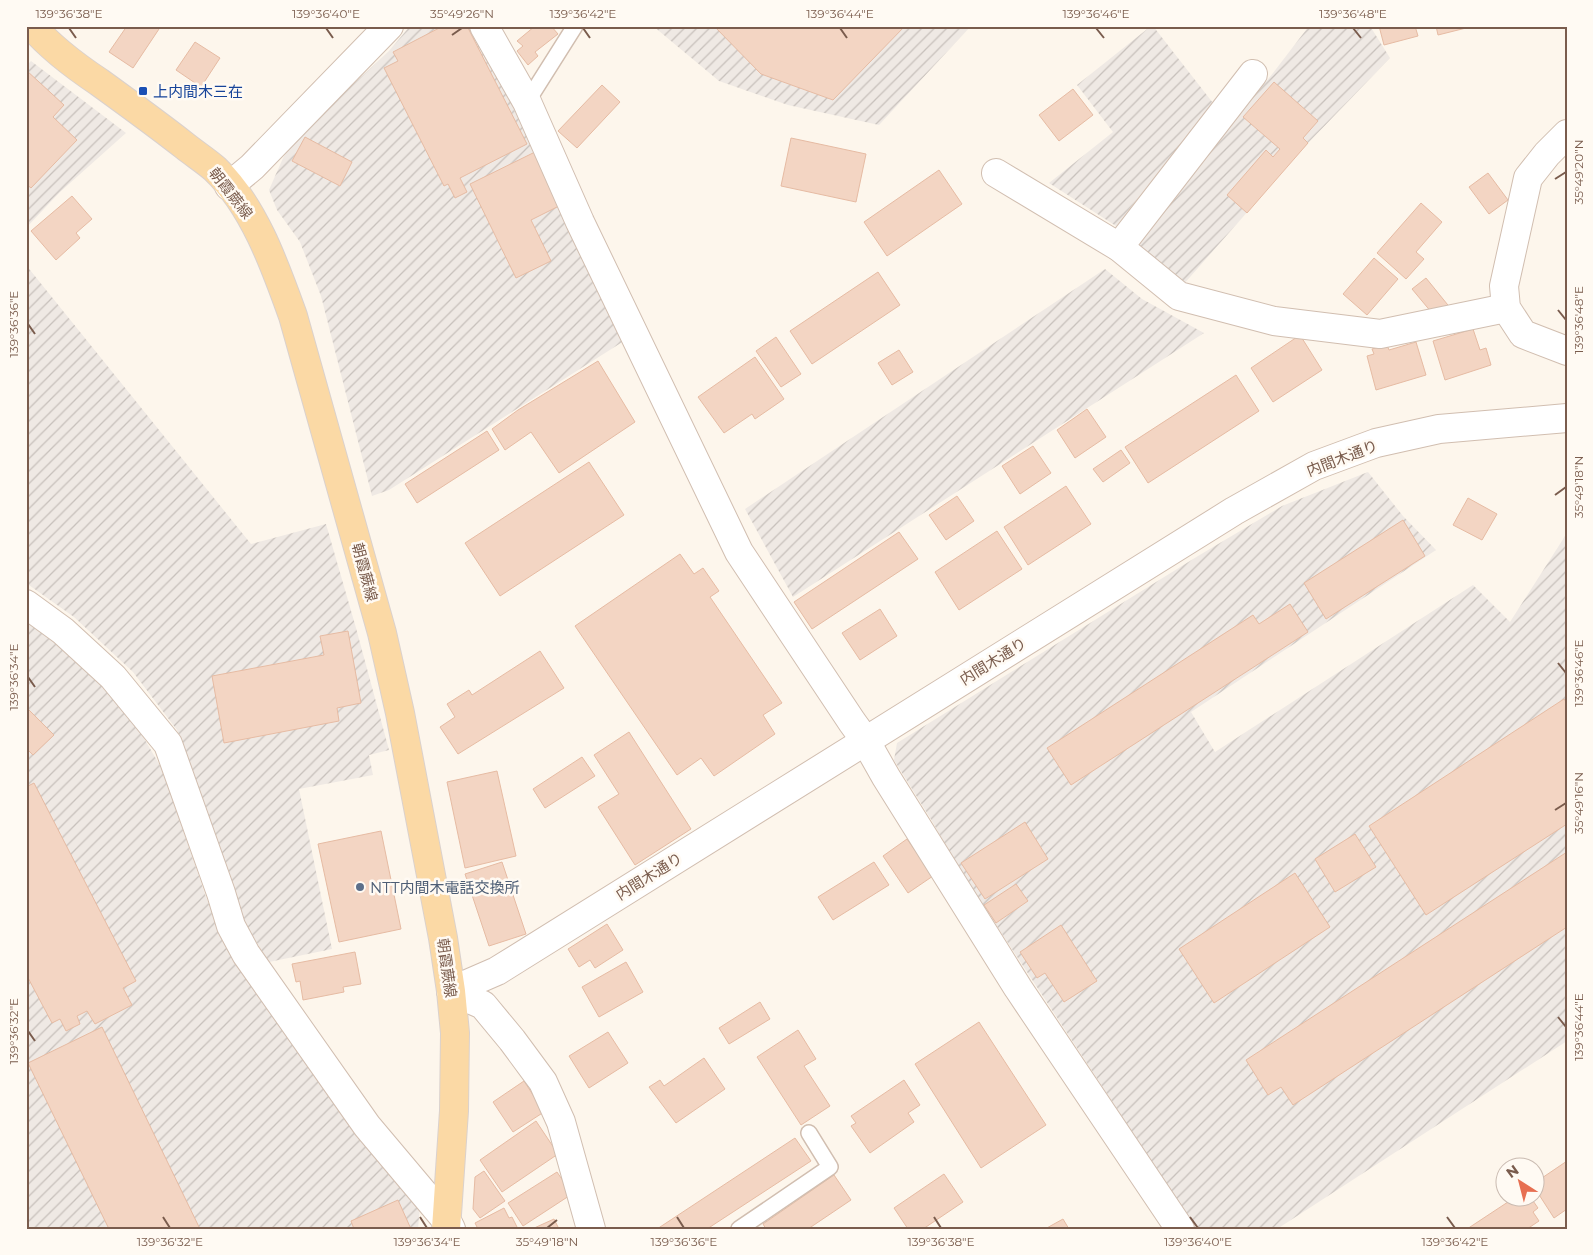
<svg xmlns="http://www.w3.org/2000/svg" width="1593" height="1255" font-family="Montserrat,'Noto Sans JP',sans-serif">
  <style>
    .industrial { fill: url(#industrial-furrows) }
    .building { fill: #f3d5c3; stroke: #e6bba3 }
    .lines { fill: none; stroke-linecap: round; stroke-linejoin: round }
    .service-casing { stroke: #d1beb0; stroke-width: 18 }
    .minor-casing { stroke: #d1beb0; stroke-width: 30 }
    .tertiary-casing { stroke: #d1beb0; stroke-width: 30 }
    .primary-casing { stroke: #dad1cd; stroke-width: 30 }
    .service { stroke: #fff; stroke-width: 15 }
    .minor { stroke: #fff; stroke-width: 28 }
    .tertiary { stroke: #fff; stroke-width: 28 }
    .primary { stroke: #fbd9a5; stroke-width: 28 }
    .ticks { fill: none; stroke: #7a5c4d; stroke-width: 2 }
    .transit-dot { fill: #1a4fb4; stroke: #fffaf3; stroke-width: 2 }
    .service-dot { fill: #5c6f8a; stroke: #fffaf3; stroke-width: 2 }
    .labels { text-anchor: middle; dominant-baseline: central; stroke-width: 5; stroke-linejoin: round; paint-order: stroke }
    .transit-label { font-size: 15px; fill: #164399; stroke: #fffaf3; text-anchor: start }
    .street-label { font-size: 15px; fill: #7a5c4d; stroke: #fffaf3 }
    .service-label { font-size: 15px; fill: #4e5e75; stroke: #fffaf3; text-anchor: start }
    .neatline { fill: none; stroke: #7a5c4d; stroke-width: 2 }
    .ticks-label { font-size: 12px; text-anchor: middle; fill: #7a5c4d }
  </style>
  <defs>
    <pattern id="industrial-furrows" width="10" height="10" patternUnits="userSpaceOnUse" patternTransform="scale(1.25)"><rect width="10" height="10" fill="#efe9e4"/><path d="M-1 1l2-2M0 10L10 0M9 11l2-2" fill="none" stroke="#c7c0bb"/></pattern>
  </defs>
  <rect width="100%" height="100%" fill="#fdf6ec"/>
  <!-- industrial -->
  <g class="industrial">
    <polygon points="410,26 473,26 582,247 624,341 389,490 372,496 321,296 300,242 277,210 269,190 283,158 293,140 389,51"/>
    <polygon points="653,26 971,26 879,125 788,105 719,81"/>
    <polygon points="1151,26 1153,26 1213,103 1116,226 1049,183 1113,132 1077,85"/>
    <polygon points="1309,26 1370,26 1390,58 1308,143 1183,285 1141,253 1138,237 1273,73"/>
    <polygon points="31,61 126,133 60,192 26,228 26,66"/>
    <polygon points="26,265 251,544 326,524 356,628 389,750 369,755 373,775 299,789 332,949 269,962 244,922 177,730 133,672 74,617 26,583"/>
    <polygon points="1105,269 1142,299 1204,333 793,597 745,509"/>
    <polygon points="1368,472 1403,516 1436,550 1191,712 1215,752 1473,585 1510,622 1567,533 1567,1041 1277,1229 1196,1229 956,864 932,821 894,760 897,743 1198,556 1282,506"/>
    <polygon points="26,621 89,668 128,711 162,769 206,897 227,948 420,1206 418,1229 26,1229"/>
  </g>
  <!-- building -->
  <g class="building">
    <polygon points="127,26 161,26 133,68 109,52"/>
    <polygon points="443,26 467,26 527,144 460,178 467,192 455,198 448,184 444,186 384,68 398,61 393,52"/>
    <polygon points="535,26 551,26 558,34 535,52 538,56 528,65 517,51 523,46 517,41"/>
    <polygon points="714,26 905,26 833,100 761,74"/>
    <polygon points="1379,26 1415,26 1418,36 1384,45"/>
    <polygon points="1436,26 1470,26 1470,27 1438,35"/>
    <polygon points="195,42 220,58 201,87 176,70"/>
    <polygon points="26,70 64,105 53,117 77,140 31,188 26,184"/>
    <polygon points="1274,82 1318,121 1303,138 1308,143 1247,213 1227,195 1266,150 1273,157 1280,149 1243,117"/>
    <polygon points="602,85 620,102 577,148 558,131"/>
    <polygon points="1073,89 1093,115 1059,141 1039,115"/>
    <polygon points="305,137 352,162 340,186 292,161"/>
    <polygon points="791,138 866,154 856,202 781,186"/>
    <polygon points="535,152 561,205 531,220 551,261 516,278 470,184"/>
    <polygon points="939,170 962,204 887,256 864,222"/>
    <polygon points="1488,173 1508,200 1489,214 1469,187"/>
    <polygon points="72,196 92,219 76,233 80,238 56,260 31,231"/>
    <polygon points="1421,203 1442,222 1416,252 1424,259 1406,279 1377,253"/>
    <polygon points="1374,258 1398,279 1367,315 1343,294"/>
    <polygon points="878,272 900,305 812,364 790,331"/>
    <polygon points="1426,278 1456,315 1437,319 1412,289"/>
    <polygon points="1473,329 1480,350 1486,348 1491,365 1445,380 1433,341"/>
    <polygon points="1300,335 1322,370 1273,402 1251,368"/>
    <polygon points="776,337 801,374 781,387 756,351"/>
    <polygon points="1416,342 1426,375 1376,390 1367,356 1374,354 1372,349 1387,345 1389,350"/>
    <polygon points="899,350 913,372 892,385 878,363"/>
    <polygon points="755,357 784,399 755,419 752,414 724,433 698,397"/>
    <polygon points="598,361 635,422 559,473 531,432 505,450 492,429 518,410"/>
    <polygon points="1236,375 1259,411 1148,483 1125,447"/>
    <polygon points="1087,409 1106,437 1075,458 1057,430"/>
    <polygon points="487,431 499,450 417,503 405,484"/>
    <polygon points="1033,446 1051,473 1020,494 1002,466"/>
    <polygon points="1121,450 1130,463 1103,482 1093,469"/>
    <polygon points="589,462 624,515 500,596 465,543"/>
    <polygon points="1066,486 1091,524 1028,565 1004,527"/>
    <polygon points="957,496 974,521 946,540 929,515"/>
    <polygon points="1468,498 1497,514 1482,540 1453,525"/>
    <polygon points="1403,520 1425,556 1326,619 1304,583"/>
    <polygon points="997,531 1022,569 959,610 935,572"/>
    <polygon points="899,532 918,559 812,629 794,602"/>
    <polygon points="680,554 694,574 703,568 719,591 710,597 782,703 763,715 775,734 714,776 701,758 677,775 575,626"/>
    <polygon points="1290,604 1308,632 1071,785 1047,748 1253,615 1259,624"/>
    <polygon points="880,609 897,636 860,660 842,633"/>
    <polygon points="348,631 361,703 337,708 339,721 224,743 212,676 324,655 320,636"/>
    <polygon points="540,651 564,688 458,754 440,727 455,717 447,704 469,690 472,695"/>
    <polygon points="1564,699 1567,703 1567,824 1426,915 1369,826"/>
    <polygon points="26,707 54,735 33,755 26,748"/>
    <polygon points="629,732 691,829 635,865 598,807 619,794 594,755"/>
    <polygon points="582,757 595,776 545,808 533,789"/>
    <polygon points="497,771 516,856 465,868 447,782"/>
    <polygon points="34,783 136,981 123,988 132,1005 95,1024 87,1011 77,1016 80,1024 66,1031 60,1019 52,1023 26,974 26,787"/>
    <polygon points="1025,822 1048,859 985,899 961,863"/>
    <polygon points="381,831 401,929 339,942 318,844"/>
    <polygon points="1355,834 1376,867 1335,892 1315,859"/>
    <polygon points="907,839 933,876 908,893 883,856"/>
    <polygon points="1567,852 1567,927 1293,1105 1281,1087 1268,1095 1246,1060"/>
    <polygon points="502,862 526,934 489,946 465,874"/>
    <polygon points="874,862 889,885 833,920 818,897"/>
    <polygon points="1295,873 1330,927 1214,1003 1179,949"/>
    <polygon points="1016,884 1028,901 996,923 984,905"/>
    <polygon points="607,924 623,950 595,968 590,960 579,967 568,949"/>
    <polygon points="1061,925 1097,981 1064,1002 1045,973 1037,978 1020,952"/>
    <polygon points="355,952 361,984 343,987 344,992 303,1000 300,981 296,982 292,964"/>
    <polygon points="626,962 643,992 599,1017 582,987"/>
    <polygon points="760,1002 770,1019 729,1044 719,1028"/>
    <polygon points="979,1022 1046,1125 981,1168 915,1064"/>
    <polygon points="102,1027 200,1229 109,1229 28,1063"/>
    <polygon points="798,1030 816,1059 804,1066 830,1106 801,1125 757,1057"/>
    <polygon points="608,1032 628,1063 589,1088 569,1056"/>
    <polygon points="704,1058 725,1089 676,1123 649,1087 660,1080 664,1086"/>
    <polygon points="904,1080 920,1105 908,1113 914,1122 870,1153 851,1126 856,1123 851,1116"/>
    <polygon points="524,1081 544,1112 513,1132 493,1102"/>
    <polygon points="536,1121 558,1154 502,1192 480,1160"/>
    <polygon points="795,1138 811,1161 707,1229 657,1229"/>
    <polygon points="1567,1161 1567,1209 1554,1218 1536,1190 1536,1182"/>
    <polygon points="484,1171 505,1201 480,1218 473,1209 475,1177"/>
    <polygon points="557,1172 572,1194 523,1226 508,1203"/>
    <polygon points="944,1174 963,1202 923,1229 908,1229 894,1208"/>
    <polygon points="834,1175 851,1200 808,1229 766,1229 763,1224"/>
    <polygon points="1514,1198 1531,1198 1538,1208 1533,1212 1539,1221 1527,1229 1467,1229"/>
    <polygon points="398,1200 411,1229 354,1229 351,1221"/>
    <polygon points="504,1208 509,1218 512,1217 518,1229 478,1229 475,1223"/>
    <polygon points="554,1219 559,1229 532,1229"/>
    <polygon points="1063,1219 1069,1229 1045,1229"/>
  </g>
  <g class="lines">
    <defs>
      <g id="service">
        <polyline points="527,102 575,26"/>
        <polyline points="739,1229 830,1167 809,1133"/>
      </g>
      <g id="minor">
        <polyline points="484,26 527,102 580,222 739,552 852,722 865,740 886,777 1018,988 1180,1229"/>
        <polyline points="1567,134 1547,154 1528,178 1504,286 1506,308 1523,334 1567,351"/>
        <polyline points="996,173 1119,247 1179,296 1274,321 1380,334 1506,308"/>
        <polyline points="229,186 252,167 389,26"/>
        <polyline points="1119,247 1253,74"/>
        <polyline points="26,604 63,631 113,677 168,744 221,893 231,926 246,954 367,1126 447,1221 451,1229"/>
        <polyline points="451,991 483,1005 512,1040 543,1082 561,1122 591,1229"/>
      </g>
      <polyline id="tertiary" points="451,991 497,971 1234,511 1314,466 1376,443 1439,429 1567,418"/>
      <path id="primary" d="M32,26C51,48 75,66 99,82C128,103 157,124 185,146C195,154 206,161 215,169C254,206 275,266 293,316L382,633L400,713L443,938L451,991L455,1033L454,1111L446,1229"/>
    </defs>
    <!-- service casing -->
    <use href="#service" class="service-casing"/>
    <!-- minor casing -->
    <use href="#minor" class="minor-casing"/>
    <!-- tertiary casing -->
    <use href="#tertiary" class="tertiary-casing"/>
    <!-- primary casing -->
    <use href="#primary" class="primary-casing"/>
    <!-- service -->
    <use href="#service" class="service"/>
    <!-- minor -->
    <use href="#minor" class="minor"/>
    <!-- tertiary -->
    <use href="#tertiary" class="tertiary"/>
    <!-- primary -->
    <use href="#primary" class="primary"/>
  </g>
  <!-- ticks -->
  <path class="ticks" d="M69,28L76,38M326,28L333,38M583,28L590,38M840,28L847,38M1096,28L1104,38M1353,28L1361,38M452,35L462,28M1555,179L1566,172M1558,310L1566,320M28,324L35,334M1555,495L1566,487M1558,663L1566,673M28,677L35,687M1555,810L1566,803M1558,1017L1566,1027M28,1031L35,1041M163,1217L170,1228M420,1217L427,1228M677,1217L684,1228M934,1217L941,1228M1190,1217L1198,1228M1447,1217L1455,1228M547,1228L557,1220"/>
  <!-- markers -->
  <rect class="transit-dot" x="138" y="86" width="10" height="10" rx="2.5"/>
  <circle class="service-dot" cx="360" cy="887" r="5"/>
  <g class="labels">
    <!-- transit labels -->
    <g class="transit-label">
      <text x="153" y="91">上内間木三在</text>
    </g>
    <!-- street labels -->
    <g class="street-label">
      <text transform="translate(231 193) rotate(52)">朝霞蕨線</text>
      <text transform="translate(1342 458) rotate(-21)">内間木通り</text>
      <text transform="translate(365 572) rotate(75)">朝霞蕨線</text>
      <text transform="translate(993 661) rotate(-32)">内間木通り</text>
      <text transform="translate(649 876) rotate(-32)">内間木通り</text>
      <text transform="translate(447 968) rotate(82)">朝霞蕨線</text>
    </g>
    <!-- service labels -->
    <g class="service-label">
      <text x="370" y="887">NTT内間木電話交換所</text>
    </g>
  </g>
  <!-- border -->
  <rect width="1593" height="1255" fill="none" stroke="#fffaf3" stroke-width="55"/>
  <!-- north arrow -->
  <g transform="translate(1520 1182) rotate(324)"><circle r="24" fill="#fffaf3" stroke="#cabbb1"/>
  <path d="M0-4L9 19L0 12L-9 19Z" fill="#e76f51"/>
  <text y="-8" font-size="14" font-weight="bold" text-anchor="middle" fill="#7a5c4d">N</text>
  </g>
  <rect x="28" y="28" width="1538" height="1200" class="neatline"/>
  <g class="ticks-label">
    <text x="69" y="18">139°36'38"E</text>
    <text x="326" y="18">139°36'40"E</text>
    <text x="462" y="18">35°49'26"N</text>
    <text x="583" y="18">139°36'42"E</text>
    <text x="840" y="18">139°36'44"E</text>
    <text x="1096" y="18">139°36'46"E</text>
    <text x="1353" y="18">139°36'48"E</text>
    <text transform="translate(1579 172) rotate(-90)" y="4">35°49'20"N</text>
    <text transform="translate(1579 320) rotate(-90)" y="4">139°36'48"E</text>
    <text transform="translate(14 324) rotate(-90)" y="4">139°36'36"E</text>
    <text transform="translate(1579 487) rotate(-90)" y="4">35°49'18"N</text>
    <text transform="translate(1579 673) rotate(-90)" y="4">139°36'46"E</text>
    <text transform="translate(14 677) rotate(-90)" y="4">139°36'34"E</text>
    <text transform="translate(1579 803) rotate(-90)" y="4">35°49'16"N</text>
    <text transform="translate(1579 1027) rotate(-90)" y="4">139°36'44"E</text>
    <text transform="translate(14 1031) rotate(-90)" y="4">139°36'32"E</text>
    <text x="170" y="1246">139°36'32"E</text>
    <text x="427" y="1246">139°36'34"E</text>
    <text x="547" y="1246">35°49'18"N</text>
    <text x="684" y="1246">139°36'36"E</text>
    <text x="941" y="1246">139°36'38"E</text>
    <text x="1198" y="1246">139°36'40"E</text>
    <text x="1455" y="1246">139°36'42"E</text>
  </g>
</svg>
